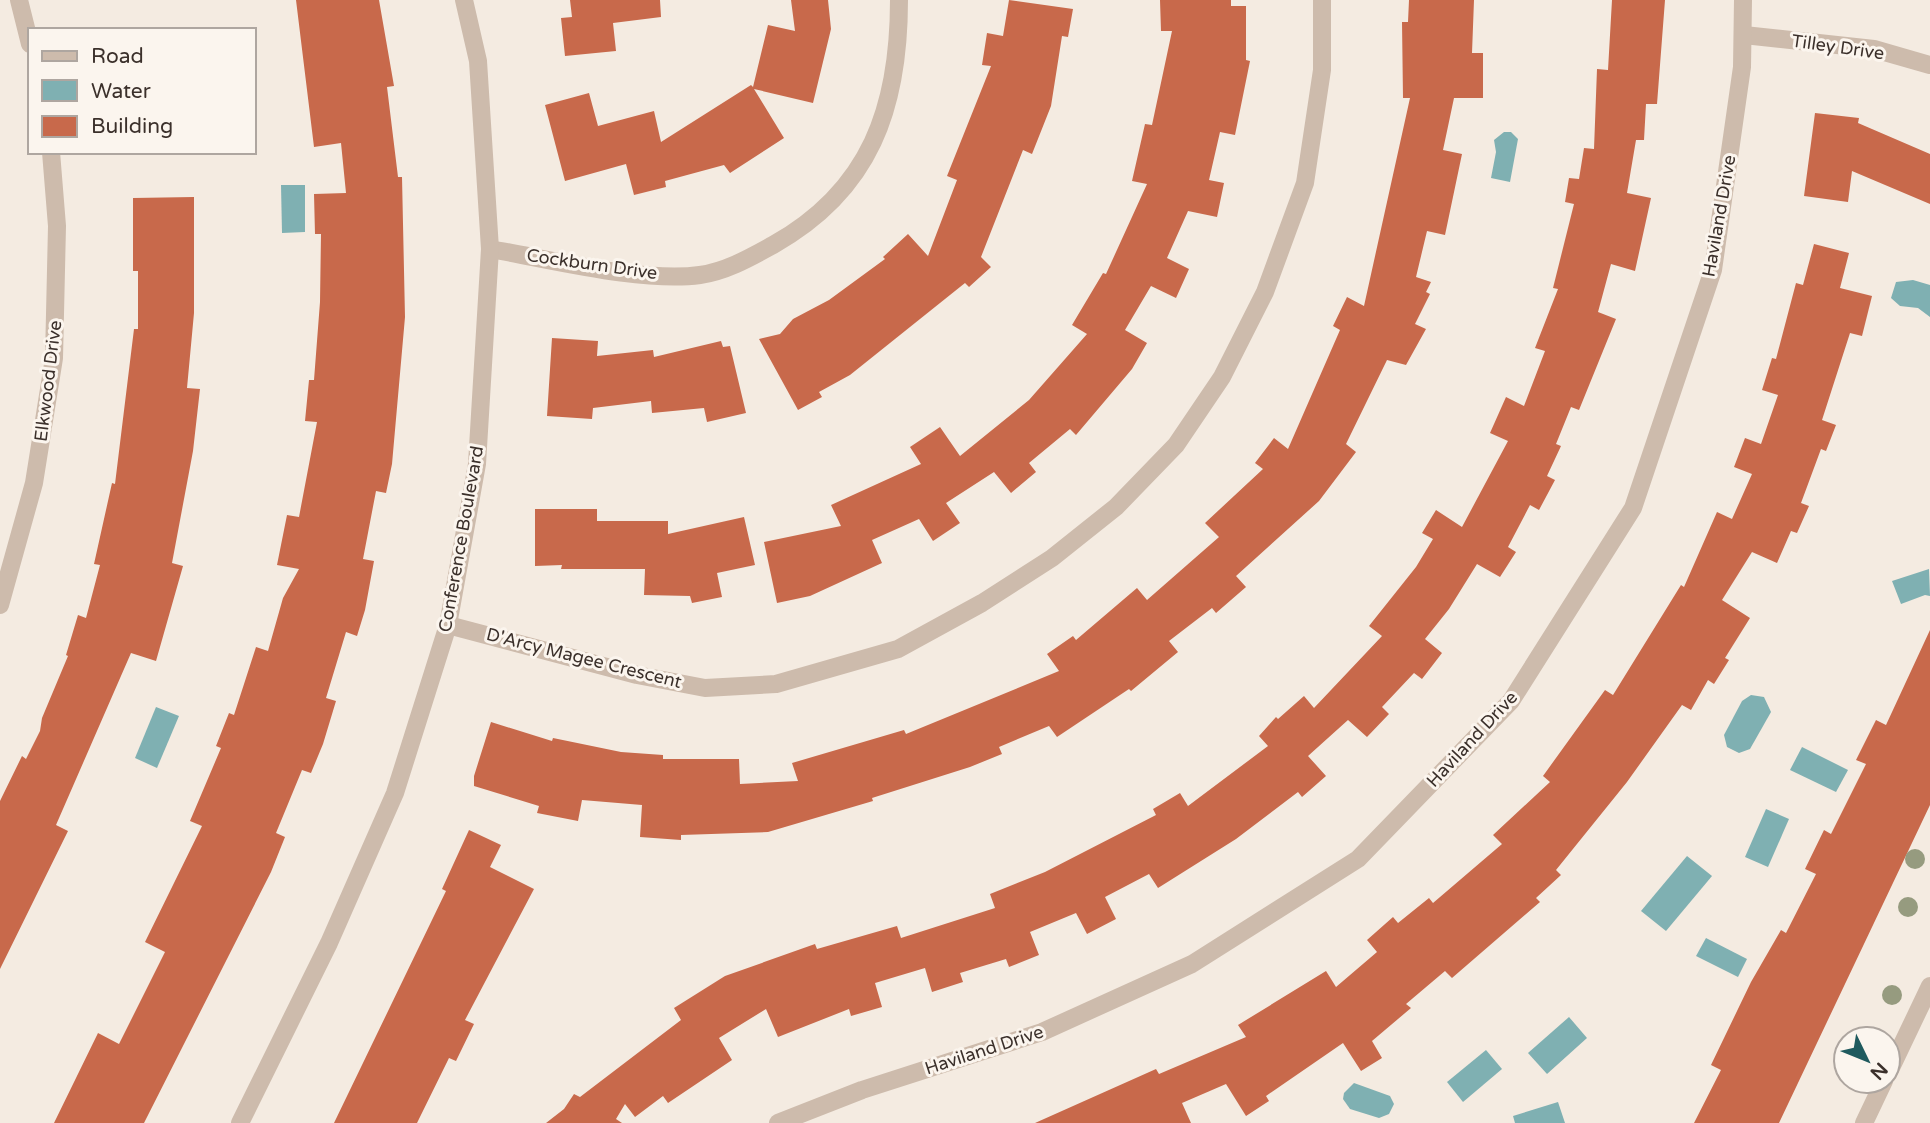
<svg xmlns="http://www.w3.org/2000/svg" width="1930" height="1123" font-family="'Varela Round',sans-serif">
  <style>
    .water { fill: #7fb0b2 }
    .building { fill: #c8694b }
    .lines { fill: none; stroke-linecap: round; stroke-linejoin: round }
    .street { stroke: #cdbbac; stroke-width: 18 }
    .tree { fill: #969b7f }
    .labels { text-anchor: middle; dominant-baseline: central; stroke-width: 6; stroke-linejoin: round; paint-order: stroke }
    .street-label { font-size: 18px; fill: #3b302b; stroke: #fbf5ee }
  </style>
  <rect width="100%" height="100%" fill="#f4ebe1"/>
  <!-- water -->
  <g class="water">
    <polygon points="1504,132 1511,132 1518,139 1510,182 1491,178 1496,152 1494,140"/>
    <polygon points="281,185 305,185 305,232 282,233"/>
    <polygon points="1913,280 1930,285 1930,317 1918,308 1900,306 1891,298 1896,282"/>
    <polygon points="1929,569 1930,596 1925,595 1901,604 1892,581"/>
    <polygon points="1751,695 1764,697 1771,712 1750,749 1739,753 1727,747 1724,735 1742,701"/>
    <polygon points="156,707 179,716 157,768 135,758"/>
    <polygon points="1802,747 1848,770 1836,792 1790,770"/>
    <polygon points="1766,809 1789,819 1768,867 1745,857"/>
    <polygon points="1687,856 1712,876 1666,931 1641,911"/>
    <polygon points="1706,938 1747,959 1738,977 1696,956"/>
    <polygon points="1569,1017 1587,1038 1547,1074 1528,1053"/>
    <polygon points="1486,1050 1502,1069 1463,1102 1447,1082"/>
    <polygon points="1354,1083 1390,1096 1394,1104 1389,1114 1379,1118 1350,1109 1343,1099 1344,1093"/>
    <polygon points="1558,1102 1565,1123 1515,1123 1513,1116"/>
  </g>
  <!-- building -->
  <g class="building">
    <polygon points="296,0 379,0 394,86 387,87 398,177 402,177 405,317 392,464 386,493 376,491 363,559 374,561 365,610 357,636 346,632 326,698 336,701 323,744 311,773 302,770 276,833 285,837 271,872 144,1123 54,1123 98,1033 119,1044 165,952 145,942 202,826 190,821 221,748 216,746 229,713 234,715 256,647 268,651 283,598 299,569 277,565 287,515 299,517 317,422 305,421 309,380 314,380 320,302 321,234 315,234 314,194 346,193 341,143 314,147"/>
    <polygon points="570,0 660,0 661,17 613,23 616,51 565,56 561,18 572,17"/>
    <polygon points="791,0 828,0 831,29 813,103 754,89 784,138 730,173 724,165 665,181 666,187 634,195 626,164 565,181 545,105 589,93 598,126 654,111 661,142 751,85 753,87 768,25 795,31"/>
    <polygon points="1009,0 1073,9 1068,37 1062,36 1051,106 1032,154 1023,150 981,257 991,267 969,287 965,283 850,375 819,392 822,397 798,410 759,339 780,334 793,319 829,300 885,259 883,257 908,234 928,256 957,180 947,176 991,66 982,65 987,33 1003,36"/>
    <polygon points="1160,0 1231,0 1231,6 1246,6 1246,60 1250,61 1235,135 1220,132 1209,180 1224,183 1217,217 1188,211 1167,258 1189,269 1176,298 1151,286 1125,330 1147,343 1132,369 1076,435 1070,429 1029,463 1036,472 1011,493 994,472 946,503 960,523 933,541 919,519 872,540 882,563 810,596 777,603 764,542 841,526 831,505 921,464 910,447 940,427 960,456 1029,400 1087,334 1072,325 1103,273 1106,274 1147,184 1132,181 1145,124 1152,125 1172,31 1161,31"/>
    <polygon points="1409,0 1474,0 1472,53 1483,53 1483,98 1454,98 1443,150 1462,154 1445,235 1427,231 1416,277 1431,282 1426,292 1430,294 1415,324 1426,329 1406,365 1387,360 1346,444 1356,452 1319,501 1236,576 1246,587 1216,613 1212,608 1169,641 1178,652 1131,691 1129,689 1057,737 1049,726 999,747 1002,754 970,767 872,798 873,801 768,832 681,835 681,840 640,837 642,805 582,800 578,821 537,813 539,806 474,786 474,776 491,722 552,741 553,738 621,752 663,755 663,759 739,759 740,784 798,781 792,763 904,730 906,734 1059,671 1047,654 1073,636 1076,640 1137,588 1147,600 1219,537 1205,523 1263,469 1255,463 1274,438 1288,449 1340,330 1333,326 1347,297 1364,306 1410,98 1403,98 1402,22 1408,22"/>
    <polygon points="1612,0 1665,0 1657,104 1646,104 1644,140 1636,140 1627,193 1651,198 1635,271 1611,264 1598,312 1616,319 1579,410 1571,407 1556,444 1561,446 1547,476 1555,480 1539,510 1530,505 1508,547 1516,552 1500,577 1477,564 1449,609 1425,639 1442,653 1422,679 1414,673 1382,707 1389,714 1367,737 1348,720 1308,756 1326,776 1302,797 1298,792 1236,839 1158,888 1149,874 1105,897 1116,919 1087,934 1076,913 1030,932 1039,955 1009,967 1006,959 960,973 963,982 932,992 925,968 875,983 882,1007 851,1016 849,1009 778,1037 766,1009 719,1038 732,1060 668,1103 663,1096 635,1117 625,1104 616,1119 622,1123 546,1123 564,1109 574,1094 580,1097 681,1020 674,1008 725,976 815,944 817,949 897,926 901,938 995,908 990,894 1045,872 1156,815 1153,809 1180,793 1188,806 1268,746 1259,736 1276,717 1278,719 1304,696 1314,708 1382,636 1369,626 1416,567 1433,539 1422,533 1436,510 1462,527 1508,441 1490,433 1506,397 1524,406 1545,351 1535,348 1558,289 1553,288 1574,204 1565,202 1569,178 1579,179 1584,148 1594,149 1597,69 1608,70"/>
    <polygon points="1815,113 1859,118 1858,123 1930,154 1930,204 1852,171 1848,202 1804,196"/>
    <polygon points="194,197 194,313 187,388 200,389 193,451 172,563 183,566 156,661 131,653 56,825 68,831 0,969 0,801 22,756 26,759 40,731 42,718 68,656 66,655 78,615 86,618 100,565 94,564 112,483 115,484 134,329 138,329 138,271 133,271 133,198"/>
    <polygon points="1814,244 1849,253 1840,288 1872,296 1862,336 1850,333 1822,420 1836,425 1826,451 1821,449 1801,503 1809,506 1797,533 1791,531 1777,563 1752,552 1722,600 1750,618 1725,658 1729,660 1714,684 1708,680 1691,710 1682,705 1627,782 1556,870 1561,875 1536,898 1540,902 1452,978 1445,971 1406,1004 1411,1008 1372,1041 1382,1058 1361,1071 1343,1043 1266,1096 1269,1101 1246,1116 1226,1084 1182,1103 1191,1123 1035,1123 1156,1069 1159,1074 1246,1037 1238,1025 1326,971 1336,987 1377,952 1367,940 1393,917 1398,923 1429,898 1433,903 1502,844 1493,835 1550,782 1543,776 1605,690 1613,695 1681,585 1684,587 1717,512 1732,519 1752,474 1734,467 1745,438 1761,444 1778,395 1762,390 1772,358 1776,359 1796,283 1803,285"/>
    <polygon points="552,338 598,341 597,356 653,350 654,357 721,341 723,347 730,346 746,413 707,422 704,408 652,413 651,401 593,408 592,419 547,416"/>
    <polygon points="535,509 597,509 597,521 668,521 668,534 744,517 755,565 717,573 722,597 692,603 690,596 644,595 645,569 561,569 562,565 535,566"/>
    <polygon points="1930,630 1930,805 1779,1123 1694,1123 1721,1070 1711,1065 1751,982 1781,930 1786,933 1816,874 1805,869 1824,830 1831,834 1866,764 1856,760 1876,720 1886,725"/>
    <polygon points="469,830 501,845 490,867 534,889 465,1020 474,1024 456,1061 449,1058 417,1123 334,1123 446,891 442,889"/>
  </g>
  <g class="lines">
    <!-- street -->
    <g class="street">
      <polyline points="19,0 30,44"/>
      <polyline points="1744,35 1874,49 1930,65"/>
      <path d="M490,249C549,259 643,283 700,275C727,271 751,257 773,245C871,190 899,107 899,0"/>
      <polyline points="0,605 34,483 54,358 57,226 51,152"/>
      <polyline points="448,625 637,675 705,688 776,684 898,649 982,603 1052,558 1116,507 1176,445 1222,377 1265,292 1305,183 1322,70 1322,0"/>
      <polyline points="1888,1074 1930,986"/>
      <polyline points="240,1123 329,943 395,793 448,625 477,464 490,249 478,61 464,0"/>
      <polyline points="778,1123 862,1090 1042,1032 1192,964 1358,859 1511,701 1633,508 1713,270 1742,67 1743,0"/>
      <polyline points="1864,1123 1884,1081"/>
    </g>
  </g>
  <!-- trees -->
  <g class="tree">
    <circle cx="1915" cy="859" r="10"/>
    <circle cx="1908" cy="907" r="10"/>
    <circle cx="1892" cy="995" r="10"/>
  </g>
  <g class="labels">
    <!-- street labels -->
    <g class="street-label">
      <text transform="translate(1838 47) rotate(8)">Tilley Drive</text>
      <text transform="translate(1719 216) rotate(-80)">Haviland Drive</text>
      <text transform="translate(592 264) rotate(8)">Cockburn Drive</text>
      <text transform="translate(48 381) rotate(-83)">Elkwood Drive</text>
      <text transform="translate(461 539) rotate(-80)">Conference Boulevard</text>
      <text transform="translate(584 658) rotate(14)">D'Arcy Magee Crescent</text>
      <text transform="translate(1472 739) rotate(-47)">Haviland Drive</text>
      <text transform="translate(984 1050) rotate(-18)">Haviland Drive</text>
    </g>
  </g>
  <!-- legend -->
  <rect x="28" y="28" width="228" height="126" fill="#fbf5ee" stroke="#aea6a0" stroke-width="2"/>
  <rect x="42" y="51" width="35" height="10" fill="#cdbbac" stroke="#aea6a0" stroke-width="2"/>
  <text x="91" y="63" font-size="21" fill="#3b302b">Road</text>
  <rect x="42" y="80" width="35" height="21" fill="#7fb0b2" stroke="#aea6a0" stroke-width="2"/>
  <text x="91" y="98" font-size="21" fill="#3b302b">Water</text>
  <rect x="42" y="116" width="35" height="21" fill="#c8694b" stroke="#aea6a0" stroke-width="2"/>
  <text x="91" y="133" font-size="21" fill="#3b302b">Building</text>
  <!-- north arrow -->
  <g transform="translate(1867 1060) rotate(133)"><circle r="33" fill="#fbf5ee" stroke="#aea6a0" stroke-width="2"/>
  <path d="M0-5L12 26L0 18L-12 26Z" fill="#1f5a5e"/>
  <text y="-10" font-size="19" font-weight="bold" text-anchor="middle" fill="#3b302b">N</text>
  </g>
</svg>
